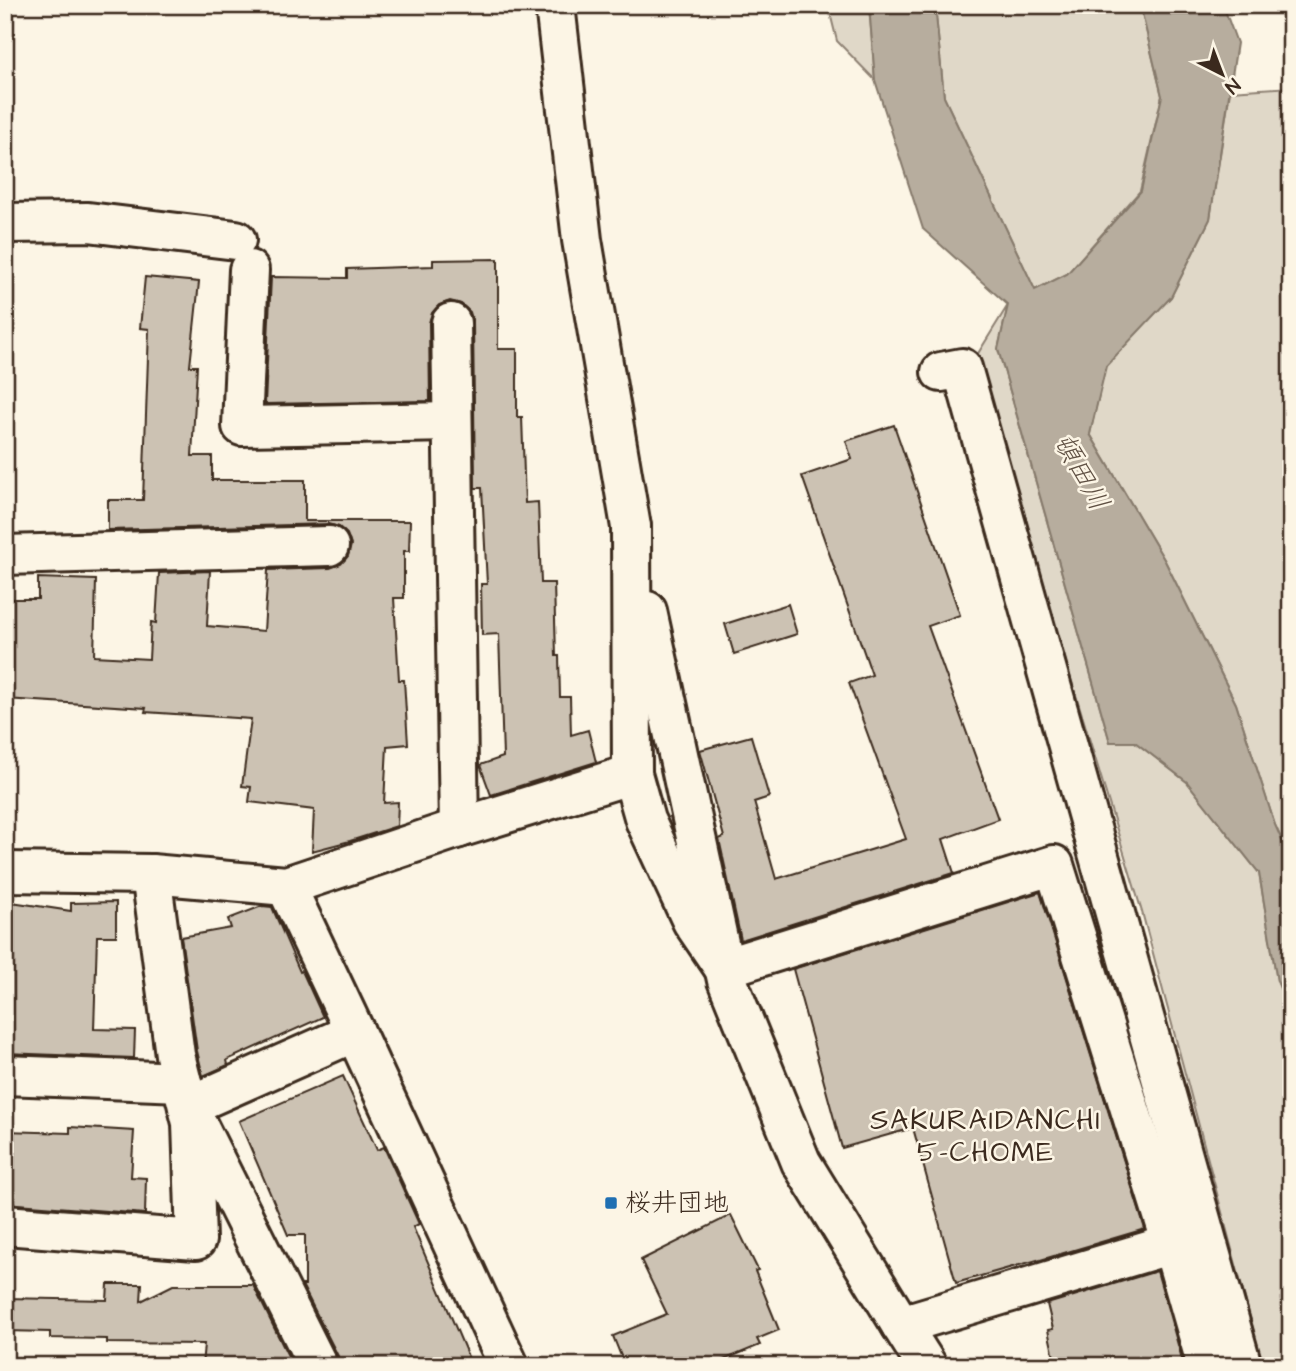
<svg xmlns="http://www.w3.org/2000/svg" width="1296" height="1371" font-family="'Architects Daughter','Klee One',sans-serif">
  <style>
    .green { fill: #e0d8c8; stroke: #8e8173; stroke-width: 2 }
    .water { fill: #b7ad9e; stroke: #85796b; stroke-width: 2 }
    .building { fill: #ccc2b3; stroke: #3b2a1e; stroke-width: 2 }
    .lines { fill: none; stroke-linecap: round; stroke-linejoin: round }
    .street-casing { stroke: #3b2a1e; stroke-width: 44 }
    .secondary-casing { stroke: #3b2a1e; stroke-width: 44 }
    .street { stroke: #fcf5e5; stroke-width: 38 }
    .secondary { stroke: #fcf5e5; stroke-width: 38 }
    .poi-dot { fill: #1f6fb2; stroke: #fcf5e5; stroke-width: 2.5 }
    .labels { text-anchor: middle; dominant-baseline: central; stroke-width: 5; stroke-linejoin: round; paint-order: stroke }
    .poi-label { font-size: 26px; fill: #3b2a1e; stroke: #fcf5e5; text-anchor: start }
    .water-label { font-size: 28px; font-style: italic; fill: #605144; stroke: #fcf5e5 }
    .neighbourhood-label { font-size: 28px; letter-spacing: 2px; fill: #3b2a1e; stroke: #fcf5e5 }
  </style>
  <rect width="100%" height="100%" fill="#fcf5e5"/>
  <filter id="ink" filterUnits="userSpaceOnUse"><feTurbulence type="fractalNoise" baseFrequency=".0143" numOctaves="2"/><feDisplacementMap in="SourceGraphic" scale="14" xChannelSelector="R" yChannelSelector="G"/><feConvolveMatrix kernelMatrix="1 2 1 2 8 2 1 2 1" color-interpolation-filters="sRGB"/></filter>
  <g filter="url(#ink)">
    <!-- green -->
    <g class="green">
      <polygon points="828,5 869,5 875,80 837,41"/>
      <polygon points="935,5 1140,5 1162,96 1140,191 1067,274 1035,290 944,97"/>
      <polygon points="1291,87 1291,861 1275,825 1236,704 1165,561 1090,434 1105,366 1171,297 1210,219 1230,91"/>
      <polygon points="1008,305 998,349 1110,742 1135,742 1187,782 1259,873 1277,981 1291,1013 1291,1366 1263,1366 1142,912 974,360"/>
    </g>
    <!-- water -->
    <polygon class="water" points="869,5 935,5 944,97 1035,290 1067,274 1141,191 1162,96 1140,5 1223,5 1237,43 1210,219 1171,297 1106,366 1090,434 1165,561 1236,704 1275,825 1291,861 1291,1013 1277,981 1259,873 1187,782 1135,742 1110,742 998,349 1008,305 923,229 875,80"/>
    <!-- building -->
    <g class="building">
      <polygon points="498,259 498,349 517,349 517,417 522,417 525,503 538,502 541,583 554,583 556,656 559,656 560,697 570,697 571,735 588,730 596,762 491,795 480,765 503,757 499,634 482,635 481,584 487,584 482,488 475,488 473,323 470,312 461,304 450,301 439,305 432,313 429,323 430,401 265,404 271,277 347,278 347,269 433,266 433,260"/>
      <polygon points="145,277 199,282 190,366 197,366 192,456 212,456 212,480 305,480 305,521 410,521 409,551 404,551 404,598 394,598 399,680 404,680 408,744 387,746 384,803 398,802 397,826 350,841 312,851 314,810 249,802 251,787 242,786 251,719 145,712 146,708 5,699 5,599 38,599 38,578 96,580 94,656 149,659 151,622 156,623 159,573 210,571 207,626 264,631 268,570 330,568 341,564 348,556 351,545 347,534 339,527 328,524 108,530 108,500 143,500 149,329 140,328"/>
      <polygon points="894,425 960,615 928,626 998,819 943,839 954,873 741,940 719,839 724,837 700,750 751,736 769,797 754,802 776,879 906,839 849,683 872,675 802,476 852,459 846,441"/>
      <polygon points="788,604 797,634 734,654 725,624"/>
      <polygon points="1040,892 1145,1229 1037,1261 1037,1260 956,1283 913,1128 842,1148 793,969"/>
      <polygon points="5,901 71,911 71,903 116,902 116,936 97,936 94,1029 135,1030 134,1058 5,1053"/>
      <polygon points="262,906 272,907 300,972 302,971 323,1017 227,1060 228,1065 203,1076 197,1051 181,937 231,928 228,919"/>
      <polygon points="343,1076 377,1150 384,1147 419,1224 413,1227 472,1366 340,1366 338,1356 302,1285 305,1285 305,1235 288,1235 239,1121"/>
      <polygon points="70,1127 134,1131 131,1177 146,1178 145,1214 5,1203 5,1131 70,1133"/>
      <polygon points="731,1215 758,1270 755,1271 779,1330 757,1339 760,1345 709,1366 625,1366 613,1336 667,1314 641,1260"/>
      <polygon points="1157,1271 1184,1366 1056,1366 1048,1330 1053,1329 1047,1304"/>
      <polygon points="108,1284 142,1284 141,1301 173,1285 253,1285 293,1366 202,1366 204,1344 107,1343 107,1339 50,1338 50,1332 5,1331 5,1298 107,1300"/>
    </g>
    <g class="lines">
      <defs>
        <g id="street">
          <polyline points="5,223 88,222 236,240"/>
          <polyline points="249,270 242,426 452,422"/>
          <polyline points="451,323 459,828"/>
          <polyline points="941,372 962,368 1242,1366"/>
          <polyline points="631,527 632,774 645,820 692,921 724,968 1054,865 1172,1244 1207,1366"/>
          <polyline points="5,555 329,546"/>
          <polyline points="647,611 727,980 801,1162 901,1325 1172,1244"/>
          <polyline points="5,872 151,874 286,886 459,828 632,774"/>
          <polyline points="286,886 355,1032 509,1366"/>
          <polyline points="5,1075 182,1082"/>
          <polyline points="5,1225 196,1240 192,1123 175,1055 151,874"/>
          <polyline points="901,1325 927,1366"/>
          <polyline points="318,1366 188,1106 355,1032"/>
        </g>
        <polyline id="secondary" points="555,5 582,240 631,527"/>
      </defs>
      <!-- street casing -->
      <use href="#street" class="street-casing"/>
      <!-- secondary casing -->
      <use href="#secondary" class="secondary-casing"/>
      <!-- street -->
      <use href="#street" class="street"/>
      <!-- secondary -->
      <use href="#secondary" class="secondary"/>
    </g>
  </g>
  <!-- markers -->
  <rect class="poi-dot" x="604" y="1196" width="14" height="14" rx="3.5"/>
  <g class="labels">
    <!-- poi labels -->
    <g class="poi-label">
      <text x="625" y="1203">桜井団地</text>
    </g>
    <!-- water labels -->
    <g class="water-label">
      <text transform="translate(1081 472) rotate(61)">頓田川</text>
    </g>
    <!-- neighbourhood labels -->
    <g class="neighbourhood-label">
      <text x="986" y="1120">SAKURAIDANCHI<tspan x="986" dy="32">5-CHOME</tspan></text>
    </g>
  </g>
  <!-- margin -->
  <rect width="1296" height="1371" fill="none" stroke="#fcf5e5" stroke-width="28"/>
  <rect x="14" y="14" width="1268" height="1343" fill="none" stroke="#3b2a1e" stroke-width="2.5" filter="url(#ink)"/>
  <!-- north arrow -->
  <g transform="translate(1222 74) rotate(138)" stroke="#fcf5e5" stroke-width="5" paint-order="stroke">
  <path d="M0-5L12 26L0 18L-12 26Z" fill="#3b2a1e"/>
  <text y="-10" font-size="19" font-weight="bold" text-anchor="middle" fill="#3b2a1e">N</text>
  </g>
</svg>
